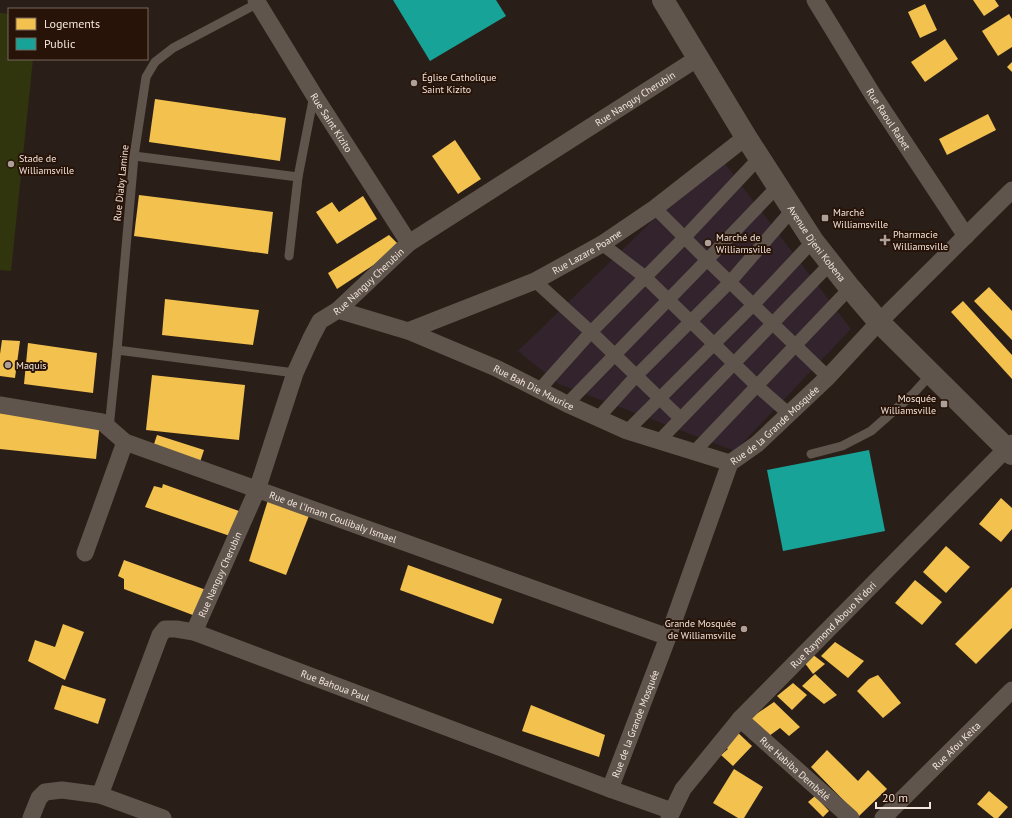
<svg xmlns="http://www.w3.org/2000/svg" width="1012" height="818" font-family="'PT Sans',sans-serif">
  <style>
    .commercial { fill: #32232d }
    .green { fill: #30350e }
    .homes { fill: #f2c14e }
    .public { fill: #17a398 }
    .lines { fill: none; stroke-linecap: round; stroke-linejoin: round }
    .service { stroke: #60554c; stroke-width: 9 }
    .pedestrian { stroke: #60554c; stroke-width: 13 }
    .minor { stroke: #60554c; stroke-width: 17 }
    .tertiary { stroke: #60554c; stroke-width: 22 }
    .poi-dot { fill: #ada098; stroke: #271307; stroke-width: 1.5 }
    .labels { text-anchor: middle; dominant-baseline: central; stroke-width: 4; stroke-linejoin: round; paint-order: stroke }
    .poi-label { font-size: 10px; fill: #f4e5dd; stroke: #271307; text-anchor: start }
    .street-label { font-size: 10px; fill: #f4e5dd; stroke: #271307 }
  </style>
  <rect width="100%" height="100%" fill="#2a1f18"/>
  <!-- commercial -->
  <polygon class="commercial" points="719,156 851,329 735,451 559,384 518,351"/>
  <!-- green -->
  <polygon class="green" points="0,13 9,14 9,59 33,59 11,271 0,270"/>
  <!-- homes -->
  <g class="homes">
    <polygon points="973,0 995,0 999,6 984,16"/>
    <polygon points="925,4 937,30 920,38 908,12"/>
    <polygon points="1009,14 1012,19 1012,47 998,56 982,31"/>
    <polygon points="945,39 958,59 925,82 911,62"/>
    <polygon points="1012,62 1012,72 1007,67"/>
    <polygon points="155,99 286,118 280,161 149,142"/>
    <polygon points="988,114 996,130 947,155 939,139"/>
    <polygon points="455,140 481,179 458,194 432,156"/>
    <polygon points="139,195 273,212 268,254 134,236"/>
    <polygon points="363,196 377,219 337,244 316,212 332,202 339,212"/>
    <polygon points="389,235 401,247 337,289 328,273"/>
    <polygon points="989,287 1012,311 1012,340 974,301"/>
    <polygon points="165,299 259,310 253,345 162,335"/>
    <polygon points="963,301 1012,355 1012,379 951,312"/>
    <polygon points="2,340 20,341 15,378 0,376 0,354"/>
    <polygon points="28,343 97,353 93,393 24,384"/>
    <polygon points="152,375 245,385 239,440 146,430"/>
    <polygon points="0,413 100,423 96,459 0,449"/>
    <polygon points="157,435 204,450 199,465 152,450"/>
    <polygon points="163,484 239,511 230,536 145,507 154,486 162,488"/>
    <polygon points="1001,498 1012,508 1012,529 1001,542 979,524"/>
    <polygon points="268,500 310,513 286,575 249,561"/>
    <polygon points="946,546 970,567 946,593 923,572"/>
    <polygon points="124,560 209,591 198,617 124,589 124,579 118,576"/>
    <polygon points="408,565 502,599 493,624 400,590"/>
    <polygon points="915,580 942,602 922,625 895,603"/>
    <polygon points="1012,587 1012,628 976,664 955,644"/>
    <polygon points="63,624 84,632 65,680 28,661 35,640 55,647"/>
    <polygon points="835,642 864,661 848,678 821,656"/>
    <polygon points="812,654 825,664 813,674 804,662"/>
    <polygon points="815,674 837,695 824,704 802,686"/>
    <polygon points="878,675 901,703 883,718 857,691 869,679"/>
    <polygon points="793,683 807,695 792,710 777,696"/>
    <polygon points="62,685 106,699 98,724 54,709"/>
    <polygon points="774,702 800,727 789,736 780,728 769,736 749,719"/>
    <polygon points="531,705 605,735 599,757 522,731"/>
    <polygon points="735,730 752,746 733,766 721,755 728,749 721,743"/>
    <polygon points="827,750 858,781 868,770 887,789 859,816 811,767"/>
    <polygon points="734,769 763,787 744,818 738,818 713,803"/>
    <polygon points="989,791 1008,807 998,818 994,818 977,804"/>
    <polygon points="815,796 829,811 823,817 808,802"/>
  </g>
  <!-- public -->
  <g class="public">
    <polygon points="393,0 496,0 506,16 430,61"/>
    <polygon points="869,450 885,531 783,551 767,470"/>
  </g>
  <g class="lines">
    <!-- service -->
    <g class="service">
      <polyline points="134,156 298,177"/>
      <polyline points="289,256 298,177 314,95"/>
      <polyline points="117,350 295,373"/>
      <polyline points="109,428 117,350 134,156 146,77 155,62 173,48 258,3"/>
      <polyline points="811,454 842,446 871,431 913,394 931,374"/>
    </g>
    <!-- pedestrian -->
    <g class="pedestrian">
      <polyline points="655,208 707,260 828,377"/>
      <polyline points="602,244 645,277 757,386 789,414"/>
      <polyline points="535,281 591,332 680,418"/>
      <polyline points="539,390 591,332 684,238 759,158"/>
      <polyline points="567,404 707,260 778,186"/>
      <polyline points="598,418 636,376 730,282 793,209"/>
      <polyline points="627,431 753,305 813,241"/>
      <polyline points="659,441 831,263"/>
      <polyline points="694,452 850,288"/>
    </g>
    <!-- minor -->
    <g class="minor">
      <path id="s1" d="M256,0L314,95L409,243"/>
      <path id="s2" d="M815,0L873,95L966,236"/>
      <path id="s3" d="M338,310L408,331L496,368L567,404L627,431L730,463"/>
      <path id="s4" d="M408,331L535,281L602,244L655,208L746,137"/>
      <path id="s5" d="M0,405L102,422L125,442L668,637"/>
      <polyline points="85,553 125,442"/>
      <path id="s6" d="M194,632L257,490L295,373L311,338L320,321L338,310L409,243L698,58"/>
      <path id="s7" d="M740,719L851,818"/>
      <path id="s8" d="M610,789L668,637L730,463L757,444L828,377L879,322L1012,190"/>
      <path id="s9" d="M100,795L160,635L165,629H176L194,632L610,789L672,811"/>
      <polyline points="31,818 39,798 45,792 62,790 100,795 163,818"/>
      <path id="s10" d="M669,818L683,789L740,719L1012,443"/>
      <path id="s11" d="M883,818L1012,690"/>
    </g>
    <!-- tertiary -->
    <path class="tertiary" id="s12" d="M663,0L746,137L813,241L850,288L879,322L1012,454"/>
  </g>
  <!-- markers -->
  <g class="poi-dot">
    <circle cx="414" cy="83" r="4"/>
    <circle cx="11" cy="164" r="4"/>
    <rect x="821" y="214" width="8" height="8" rx="2"/>
    <path d="M883 234h4v4h4v4h-4v4h-4v-4h-4v-4h4z"/>
    <circle cx="708" cy="243" r="4"/>
    <circle cx="8" cy="365" r="4"/>
    <rect x="940" y="400" width="8" height="8" rx="2"/>
    <circle cx="744" cy="629" r="4"/>
  </g>
  <g class="labels">
    <!-- poi labels -->
    <g class="poi-label">
      <text x="422" y="77">Église Catholique<tspan x="422" dy="12">Saint Kizito</tspan></text>
      <text x="19" y="158">Stade de<tspan x="19" dy="12">Williamsville</tspan></text>
      <text x="833" y="212">Marché<tspan x="833" dy="12">Williamsville</tspan></text>
      <text x="893" y="234">Pharmacie<tspan x="893" dy="12">Williamsville</tspan></text>
      <text x="716" y="237">Marché de<tspan x="716" dy="12">Williamsville</tspan></text>
      <text x="16" y="365">Maquis</text>
      <text x="936" y="398" text-anchor="end">Mosquée<tspan x="936" dy="12">Williamsville</tspan></text>
      <text x="736" y="623" text-anchor="end">Grande Mosquée<tspan x="736" dy="12">de Williamsville</tspan></text>
    </g>
    <!-- street labels -->
    <g class="street-label">
      <text stroke="none"><textPath href="#s6" startOffset="723">Rue Nanguy Cherubin</textPath></text>
      <text stroke="none"><textPath href="#s2" startOffset="140">Rue Raoul Rabet</textPath></text>
      <text stroke="none"><textPath href="#s1" startOffset="144">Rue Saint Kizito</textPath></text>
      <text transform="translate(121 183) rotate(-84)">Rue Diaby Lamine</text>
      <text stroke="none"><textPath href="#s12" startOffset="288">Avenue Djeni Kobena</textPath></text>
      <text stroke="none"><textPath href="#s4" startOffset="196">Rue Lazare Poame</textPath></text>
      <text stroke="none"><textPath href="#s6" startOffset="399">Rue Nanguy Cherubin</textPath></text>
      <text stroke="none"><textPath href="#s3" startOffset="211">Rue Bah Die Maurice</textPath></text>
      <text stroke="none"><textPath href="#s8" startOffset="406">Rue de la Grande Mosquée</textPath></text>
      <text stroke="none"><textPath href="#s5" startOffset="355">Rue de l'Imam Coulibaly Ismael</textPath></text>
      <text stroke="none"><textPath href="#s6" startOffset="63">Rue Nanguy Cherubin</textPath></text>
      <text stroke="none"><textPath href="#s10" startOffset="255">Rue Raymond Abouo N'dori</textPath></text>
      <text stroke="none"><textPath href="#s9" startOffset="359">Rue Bahoua Paul</textPath></text>
      <text stroke="none"><textPath href="#s8" startOffset="70">Rue de la Grande Mosquée</textPath></text>
      <text stroke="none"><textPath href="#s11" startOffset="103">Rue Afou Keita</textPath></text>
      <text stroke="none"><textPath href="#s7" startOffset="74">Rue Habiba Dembélé</textPath></text>
    </g>
  </g>
  <!-- legend -->
  <rect x="8" y="8" width="140" height="52" fill="#271307" stroke="#79675d"/>
  <rect x="16" y="18" width="20" height="12" fill="#f2c14e" stroke="#79675d"/>
  <text x="44" y="28" font-size="12" fill="#f4e5dd">Logements</text>
  <rect x="16" y="38" width="20" height="12" fill="#17a398" stroke="#79675d"/>
  <text x="44" y="48" font-size="12" fill="#f4e5dd">Public</text>
  <!-- scale -->
  <path d="M876 802v6h54v-6" fill="none" stroke="#f4e5dd" stroke-width="2"/>
  <text x="882" y="802" font-size="12" fill="#f4e5dd" stroke="#271307" stroke-width="3" paint-order="stroke">20 m</text>
</svg>
